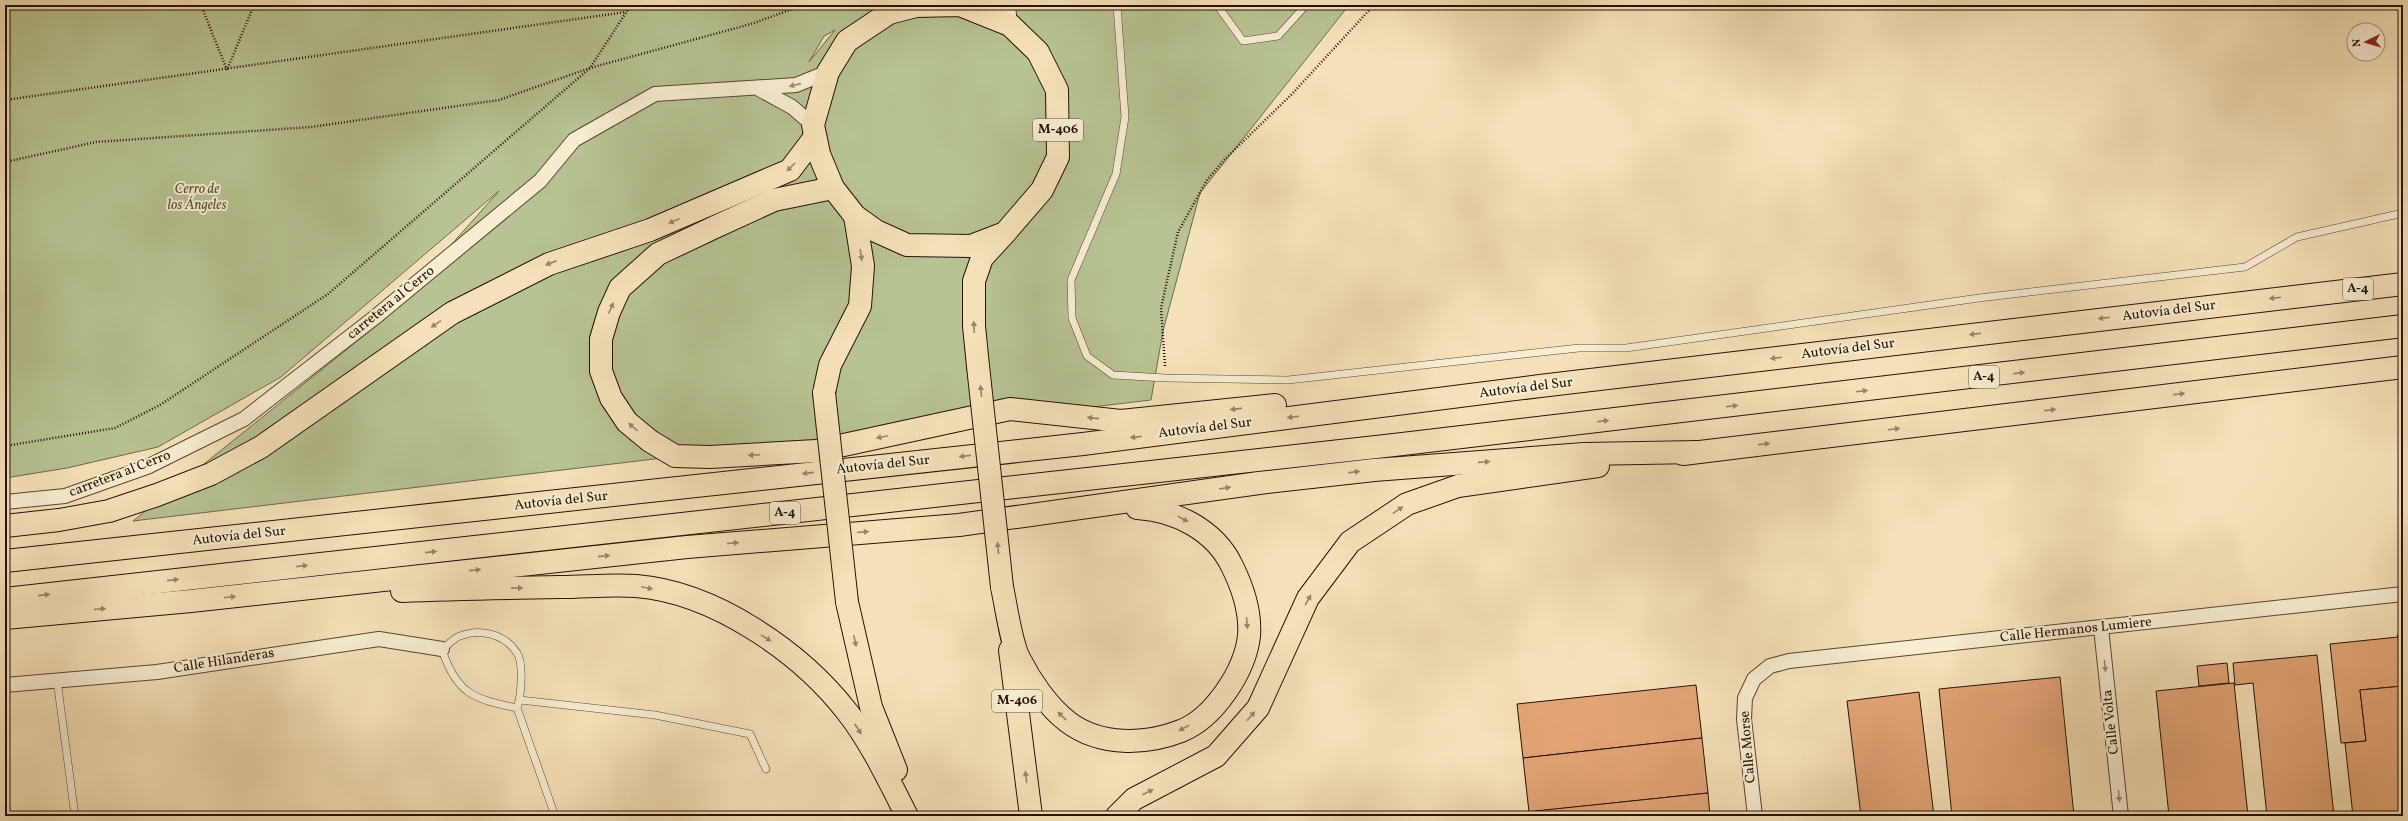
<svg xmlns="http://www.w3.org/2000/svg" width="2408" height="821" font-family="Vollkorn,serif">
  <style>
    .green { fill: #b7c392; stroke: #706a4b; fill-rule: evenodd }
    .building { fill: #e2a477; stroke: #281204 }
    .lines { fill: none; stroke-linecap: round; stroke-linejoin: round }
    .lane-casing { stroke: #5b4631; stroke-width: 8 }
    .street-casing { stroke: #5b4631; stroke-width: 16 }
    .highway-casing { stroke: #281204; stroke-width: 24 }
    .path { stroke: #281204; stroke-width: 2.5; stroke-dasharray: 1 2; stroke-linecap: butt }
    .lane { stroke: #f8ecd2; stroke-width: 7 }
    .street { stroke: #f8ecd2; stroke-width: 14 }
    .highway { stroke: #f5e1b9; stroke-width: 22 }
    .highway-bridge-casing { stroke: #281204; stroke-width: 24; stroke-linecap: butt }
    .highway-bridge { stroke: #f5e1b9; stroke-width: 22 }
    .oneway { fill: #9a8a75 }
    .oneway2 { fill: #998468 }
    .labels { text-anchor: middle; dominant-baseline: central; stroke-width: 4; stroke-linejoin: round; paint-order: stroke }
    .shield { fill: #f8ecd2; stroke: #665342; stroke-width: 1 }
    .shield-label { font-size: 13px; font-weight: bold; fill: #281204 }
    .park-label { font-size: 14px; font-style: italic; fill: #5a5036; stroke: #f8ecd2 }
    .street-label { font-size: 14px; fill: #281204; stroke: #f8ecd2 }
  </style>
  <rect width="100%" height="100%" fill="#f5e1b9"/>
  <filter id="stains"><feTurbulence type="fractalNoise" baseFrequency=".005" numOctaves="4"/><feColorMatrix values="0 0 0 0 .2 0 0 0 0 .09 0 0 0 0 .02 0 0 0 .5 -.17"/></filter>
  <radialGradient id="worn" r=".72"><stop offset=".6" stop-color="#630" stop-opacity="0"/><stop offset="1" stop-color="#630" stop-opacity=".3"/></radialGradient>
  <!-- green -->
  <path class="green" d="M5,5H1349L1200,193L1163,331L1151,400L133,521L386,318L499,191L281,377L158,447L67,468L5,478ZM835,30L809,62L824,36Z"/>
  <!-- building -->
  <g class="building">
    <polygon points="2397,635 2403,635 2403,688 2398,637"/>
    <polygon points="2398,637 2403,686 2360,690 2366,741 2341,743 2330,644"/>
    <polygon points="2317,655 2334,816 2267,816 2253,683 2235,685 2233,663"/>
    <polygon points="2227,663 2229,683 2199,686 2197,666"/>
    <polygon points="2060,677 2074,816 1952,816 1939,689"/>
    <polygon points="2234,683 2248,816 2169,816 2156,691"/>
    <polygon points="1696,685 1702,738 1523,758 1517,704"/>
    <polygon points="2403,686 2403,816 2353,816 2345,743 2366,741 2360,690"/>
    <polygon points="1919,692 1934,816 1861,816 1847,701"/>
    <polygon points="1702,738 1708,793 1529,812 1523,758"/>
    <polygon points="1708,793 1710,816 1535,816 1535,811"/>
  </g>
  <g class="lines">
    <defs>
      <g id="lane">
        <polyline points="1117,5 1125,117 1116,174 1071,280 1072,318 1087,356 1113,375 1166,378 1288,380 1579,348 1626,348 1979,298 2245,267 2297,237 2403,213"/>
        <polyline points="1217,5 1243,41 1278,36 1306,5"/>
        <polyline points="57,680 75,816"/>
        <polyline points="520,700 655,715 750,734 766,769"/>
        <path d="M517,708C474,699 456,694 442,649C448,645 454,638 460,636C480,628 505,634 517,653C524,663 521,697 517,708L555,816"/>
      </g>
      <g id="street">
        <polyline points="1008,5 1010,25"/>
        <polyline points="759,89 792,107 813,125"/>
        <polyline points="5,502 65,496 147,467 244,419 374,318 540,181 574,140 655,94 796,85 828,72"/>
        <polyline points="2101,628 2121,816"/>
        <polyline points="5,685 157,672 379,639 442,649"/>
        <polyline points="1755,816 1744,719 1745,698 1754,679 1770,666 1789,661 2403,594"/>
      </g>
      <g id="highway">
        <polyline points="833,188 774,200 715,227 658,254 620,288 609,312 601,339 601,371 611,398 627,422 650,441 675,456 710,457 816,451 1010,409 1121,421 1275,405"/>
        <polyline points="978,366 974,326 974,281 982,258 1005,233 1042,190 1058,157 1057,90 1038,52 1010,25 960,5 916,6 889,13 847,41 828,72 813,125 819,154 833,188 855,216 876,231 907,245 971,246 1005,233"/>
        <polyline points="824,393 830,365 860,306 863,266 855,216"/>
        <polyline points="1683,454 2403,367"/>
        <polyline points="5,526 59,520 109,511 157,495 211,474 261,447 452,313 549,264 650,230 790,170 815,137"/>
        <polyline points="5,561 1083,444 1540,386 2403,284"/>
        <path d="M1002,587C1006,605 1011,643 1019,658C1030,680 1048,707 1068,722C1100,746 1145,745 1181,731C1214,718 1245,671 1249,636C1251,611 1243,588 1232,566C1215,530 1175,510 1137,508"/>
        <path d="M402,591C455,589 507,588 560,587C585,587 611,584 636,586C714,592 801,652 848,713C872,744 889,781 907,816"/>
        <polyline points="5,599 1394,445 2403,326"/>
        <polyline points="847,602 871,707 896,770"/>
        <polyline points="5,618 191,601 687,547 959,525 1259,483 1374,470 1584,454 1698,452"/>
        <polyline points="1010,650 1031,816"/>
        <polyline points="1117,816 1134,799 1216,756 1258,708 1308,598 1350,542 1407,504 1458,486 1598,466"/>
      </g>
    </defs>
    <!-- lane casing -->
    <use href="#lane" class="lane-casing"/>
    <!-- street casing -->
    <use href="#street" class="street-casing"/>
    <!-- highway casing -->
    <use href="#highway" class="highway-casing"/>
    <!-- path -->
    <g class="path">
      <polyline points="201,5 227,70 254,5"/>
      <polyline points="5,100 626,12"/>
      <polyline points="5,162 96,142 311,127 499,100 590,68 751,24 804,5"/>
      <polyline points="1165,366 1161,308 1178,232 1207,180 1224,160 1292,94 1374,5"/>
      <polyline points="5,446 115,428 160,405 328,294 590,68 631,5"/>
    </g>
    <!-- lane -->
    <use href="#lane" class="lane"/>
    <!-- street -->
    <use href="#street" class="street"/>
    <!-- highway -->
    <use href="#highway" class="highway"/>
    <defs>
      <g id="highway-bridge">
        <polyline points="978,366 1002,587"/>
        <polyline points="824,393 847,602"/>
      </g>
    </defs>
    <!-- highway-bridge casing -->
    <use href="#highway-bridge" class="highway-bridge-casing"/>
    <!-- highway-bridge -->
    <use href="#highway-bridge" class="highway-bridge"/>
  </g>
  <!-- one-way arrows -->
  <defs><path id="oneway-solid" d="M-6-.8H1V-3.2L6.5 0L1 3.2V.8H-6Z"/></defs>
  <g class="oneway">
    <use href="#oneway-solid" transform="translate(795 85) rotate(167)"/>
    <use href="#oneway-solid" transform="translate(2105 666) rotate(84)"/>
    <use href="#oneway-solid" transform="translate(2119 796) rotate(84)"/>
  </g>
  <g class="oneway2">
    <use href="#oneway-solid" transform="translate(791 167) rotate(135)"/>
    <use href="#oneway-solid" transform="translate(674 221) rotate(158)"/>
    <use href="#oneway-solid" transform="translate(861 255) rotate(81)"/>
    <use href="#oneway-solid" transform="translate(551 263) rotate(159)"/>
    <use href="#oneway-solid" transform="translate(2275 298) rotate(173)"/>
    <use href="#oneway-solid" transform="translate(611 308) rotate(-66)"/>
    <use href="#oneway-solid" transform="translate(2104 318) rotate(173)"/>
    <use href="#oneway-solid" transform="translate(436 324) rotate(145)"/>
    <use href="#oneway-solid" transform="translate(974 327) rotate(-93)"/>
    <use href="#oneway-solid" transform="translate(1975 334) rotate(173)"/>
    <use href="#oneway-solid" transform="translate(1776 358) rotate(173)"/>
    <use href="#oneway-solid" transform="translate(2019 373) rotate(-7)"/>
    <use href="#oneway-solid" transform="translate(981 391) rotate(-96)"/>
    <use href="#oneway-solid" transform="translate(1862 391) rotate(-7)"/>
    <use href="#oneway-solid" transform="translate(2179 394) rotate(-7)"/>
    <use href="#oneway-solid" transform="translate(1732 406) rotate(-7)"/>
    <use href="#oneway-solid" transform="translate(1236 409) rotate(174)"/>
    <use href="#oneway-solid" transform="translate(2050 410) rotate(-7)"/>
    <use href="#oneway-solid" transform="translate(1293 417) rotate(173)"/>
    <use href="#oneway-solid" transform="translate(1093 418) rotate(-174)"/>
    <use href="#oneway-solid" transform="translate(1603 421) rotate(-7)"/>
    <use href="#oneway-solid" transform="translate(633 427) rotate(-140)"/>
    <use href="#oneway-solid" transform="translate(1894 429) rotate(-7)"/>
    <use href="#oneway-solid" transform="translate(882 437) rotate(168)"/>
    <use href="#oneway-solid" transform="translate(1136 437) rotate(173)"/>
    <use href="#oneway-solid" transform="translate(1764 444) rotate(-7)"/>
    <use href="#oneway-solid" transform="translate(754 455) rotate(177)"/>
    <use href="#oneway-solid" transform="translate(965 456) rotate(174)"/>
    <use href="#oneway-solid" transform="translate(1484 462) rotate(-4)"/>
    <use href="#oneway-solid" transform="translate(1354 472) rotate(-7)"/>
    <use href="#oneway-solid" transform="translate(808 473) rotate(174)"/>
    <use href="#oneway-solid" transform="translate(1225 488) rotate(-9)"/>
    <use href="#oneway-solid" transform="translate(1398 510) rotate(-34)"/>
    <use href="#oneway-solid" transform="translate(1183 519) rotate(28)"/>
    <use href="#oneway-solid" transform="translate(863 532) rotate(-5)"/>
    <use href="#oneway-solid" transform="translate(733 543) rotate(-5)"/>
    <use href="#oneway-solid" transform="translate(998 548) rotate(-96)"/>
    <use href="#oneway-solid" transform="translate(431 552) rotate(-6)"/>
    <use href="#oneway-solid" transform="translate(604 556) rotate(-6)"/>
    <use href="#oneway-solid" transform="translate(302 566) rotate(-6)"/>
    <use href="#oneway-solid" transform="translate(475 570) rotate(-6)"/>
    <use href="#oneway-solid" transform="translate(173 580) rotate(-6)"/>
    <use href="#oneway-solid" transform="translate(517 588) rotate(-1)"/>
    <use href="#oneway-solid" transform="translate(647 588) rotate(12)"/>
    <use href="#oneway-solid" transform="translate(44 595) rotate(-6)"/>
    <use href="#oneway-solid" transform="translate(230 597) rotate(-7)"/>
    <use href="#oneway-solid" transform="translate(1308 600) rotate(-61)"/>
    <use href="#oneway-solid" transform="translate(100 609) rotate(-5)"/>
    <use href="#oneway-solid" transform="translate(1247 623) rotate(85)"/>
    <use href="#oneway-solid" transform="translate(766 638) rotate(31)"/>
    <use href="#oneway-solid" transform="translate(855 641) rotate(78)"/>
    <use href="#oneway-solid" transform="translate(1062 716) rotate(-136)"/>
    <use href="#oneway-solid" transform="translate(1251 716) rotate(-48)"/>
    <use href="#oneway-solid" transform="translate(1184 728) rotate(152)"/>
    <use href="#oneway-solid" transform="translate(858 729) rotate(57)"/>
    <use href="#oneway-solid" transform="translate(1026 777) rotate(-97)"/>
    <use href="#oneway-solid" transform="translate(1148 792) rotate(-28)"/>
  </g>
  <g class="labels">
    <!-- shield labels -->
    <g class="shield">
      <rect x="1033" y="119" width="50" height="22" rx="3"/>
      <rect x="2343" y="278" width="30" height="22" rx="3"/>
      <rect x="1969" y="366" width="30" height="22" rx="3"/>
      <rect x="770" y="502" width="30" height="22" rx="3"/>
      <rect x="992" y="690" width="50" height="22" rx="3"/>
    </g>
    <g class="shield-label">
      <text x="1058" y="130">M-406</text>
      <text x="2358" y="289">A-4</text>
      <text x="1984" y="377">A-4</text>
      <text x="785" y="513">A-4</text>
      <text x="1017" y="701">M-406</text>
    </g>
    <!-- park labels -->
    <g class="park-label">
      <text x="197" y="189">Cerro de<tspan x="197" dy="16">los Ángeles</tspan></text>
    </g>
    <!-- street labels -->
    <g class="street-label">
      <text transform="translate(391 303) rotate(-39)">carretera al Cerro</text>
      <text transform="translate(2169 311) rotate(-7)">Autovía del Sur</text>
      <text transform="translate(1848 349) rotate(-7)">Autovía del Sur</text>
      <text transform="translate(1526 388) rotate(-7)">Autovía del Sur</text>
      <text transform="translate(1205 428) rotate(-7)">Autovía del Sur</text>
      <text transform="translate(883 465) rotate(-6)">Autovía del Sur</text>
      <text transform="translate(120 474) rotate(-21)">carretera al Cerro</text>
      <text transform="translate(561 501) rotate(-6)">Autovía del Sur</text>
      <text transform="translate(239 536) rotate(-6)">Autovía del Sur</text>
      <text transform="translate(2076 630) rotate(-6)">Calle Hermanos Lumiere</text>
      <text transform="translate(224 661) rotate(-9)">Calle Hilanderas</text>
      <text transform="translate(2111 722) rotate(-96)">Calle Volta</text>
      <text transform="translate(1748 747) rotate(-95)">Calle Morse</text>
    </g>
  </g>
  <!-- margin -->
  <rect width="2408" height="821" fill="none" stroke="#f5e1b9" stroke-width="20"/>
  <rect x="6" y="6" width="2396" height="809" fill="none" stroke="#281204" stroke-width="2"/>
  <rect x="10" y="10" width="2388" height="801" fill="none" stroke="#281204"/>
  <!-- north arrow -->
  <g transform="translate(2366 42) rotate(265)"><circle r="19" fill="#f8ecd2" stroke="#a59580"/>
  <path d="M0-3L7 15L0 10L-7 15Z" fill="#8f2418"/>
  <text y="-6" font-size="11" font-weight="bold" text-anchor="middle" fill="#281204">N</text>
  </g>
  <rect width="100%" height="100%" filter="url(#stains)"/>
  <rect width="100%" height="100%" fill="url(#worn)"/>
</svg>
